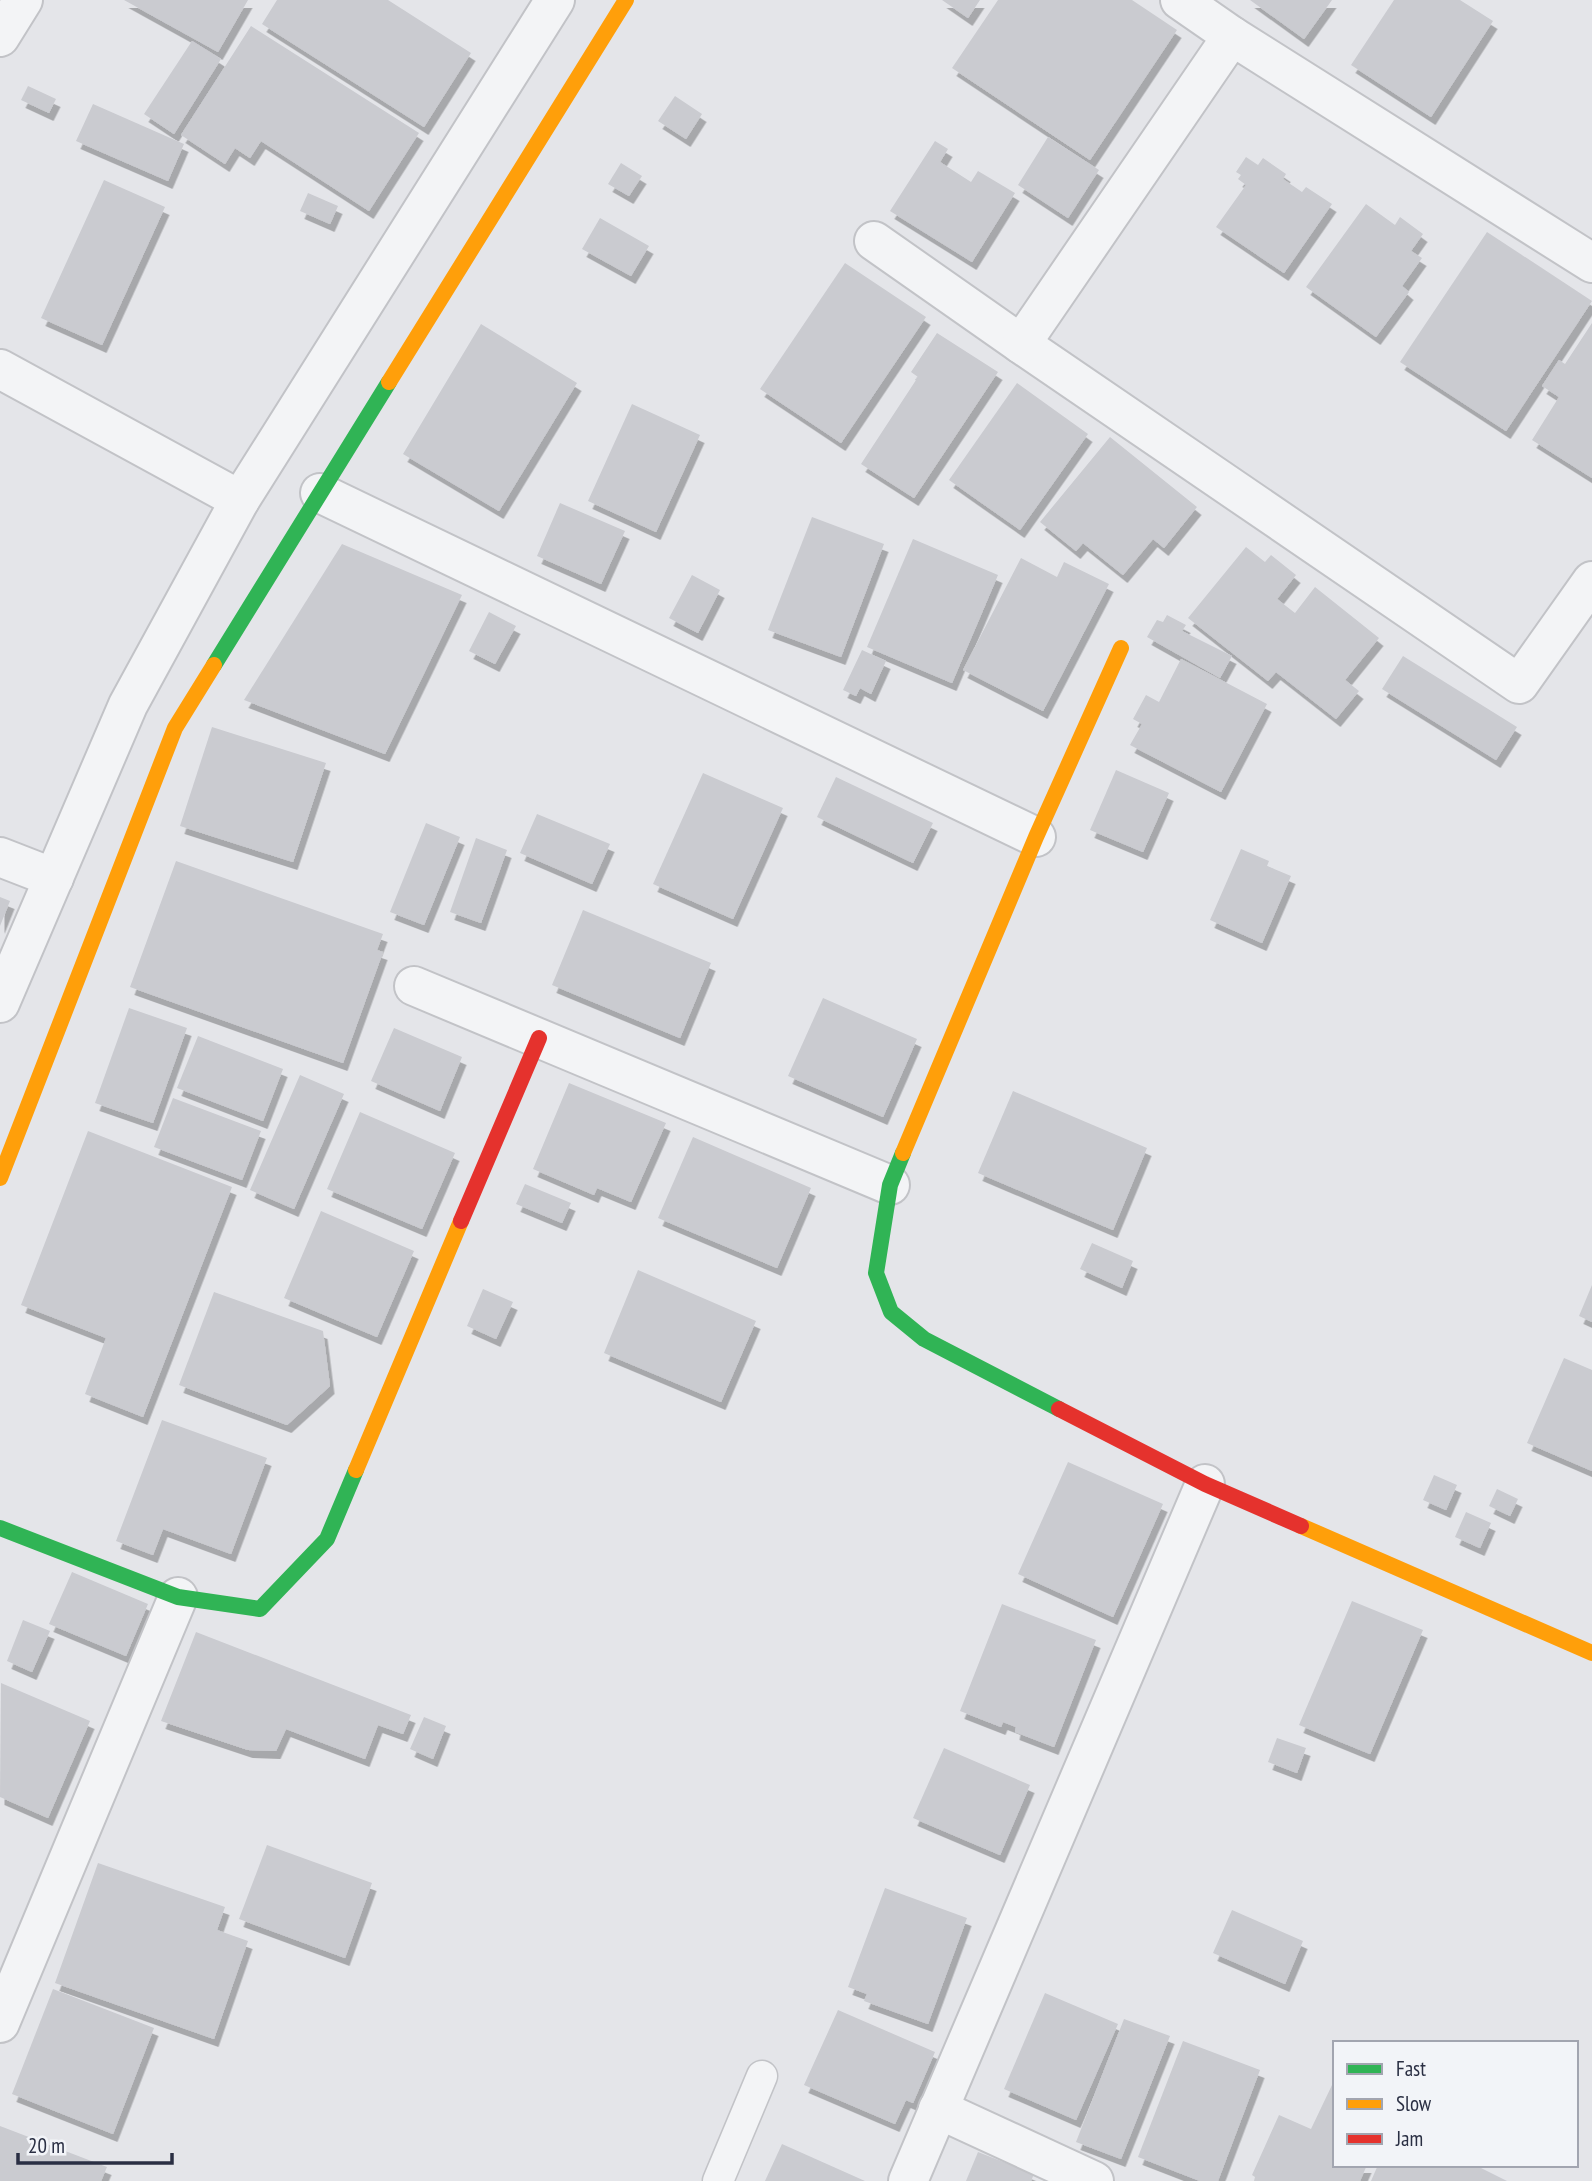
<svg xmlns="http://www.w3.org/2000/svg" width="1592" height="2181" font-family="'PT Sans Narrow',sans-serif">
  <style>
    .building { fill: #cacbd0; filter: url(#shadow) }
    .lines { fill: none; stroke-linecap: round; stroke-linejoin: round }
    .lane-casing { stroke: #c2c3c7; stroke-width: 33 }
    .street-casing { stroke: #c2c3c7; stroke-width: 42 }
    .lane { stroke: #f3f4f6; stroke-width: 30 }
    .street { stroke: #f3f4f6; stroke-width: 38 }
    .fast { stroke: #30b455; stroke-width: 16 }
    .slow { stroke: #ff9f0a; stroke-width: 16 }
    .jam { stroke: #e5322d; stroke-width: 16 }
  </style>
  <defs>
    <filter id="shadow"><feDropShadow dx="4.5" dy="8" stdDeviation="0" flood-color="#0004"/></filter>
  </defs>
  <rect width="100%" height="100%" fill="#e4e5e9"/>
  <!-- building -->
  <g class="building">
    <polygon points="124,0 248,0 218,52"/>
    <polygon points="277,0 388,0 471,53 424,127 262,24"/>
    <polygon points="942,0 980,0 968,18"/>
    <polygon points="998,0 1132,0 1177,30 1090,160 952,68"/>
    <polygon points="1250,0 1332,0 1304,39"/>
    <polygon points="1394,0 1460,0 1493,21 1431,117 1351,65"/>
    <polygon points="251,26 419,133 369,211 261,141 250,158 235,148 225,164 181,135"/>
    <polygon points="192,41 221,59 174,134 144,114"/>
    <polygon points="28,86 56,99 49,113 21,100"/>
    <polygon points="675,96 702,114 686,139 658,121"/>
    <polygon points="93,104 184,144 168,181 76,141"/>
    <polygon points="1048,137 1099,170 1068,218 1018,185"/>
    <polygon points="935,141 948,149 940,162 971,182 978,171 1015,193 972,262 890,211"/>
    <polygon points="1246,157 1258,165 1263,158 1286,174 1283,179 1302,192 1306,187 1332,204 1284,273 1216,227 1246,185 1238,179 1241,175 1236,172"/>
    <polygon points="621,163 642,176 629,196 608,184"/>
    <polygon points="104,180 165,207 102,345 41,318"/>
    <polygon points="308,193 338,206 330,224 300,211"/>
    <polygon points="1366,204 1395,225 1400,217 1423,234 1411,251 1422,258 1402,286 1409,292 1376,337 1306,287"/>
    <polygon points="600,218 649,246 631,276 582,249"/>
    <polygon points="1487,232 1592,301 1506,431 1400,362"/>
    <polygon points="845,263 926,317 841,443 760,389"/>
    <polygon points="1592,323 1592,478 1532,440 1559,397 1542,386 1559,360 1565,364"/>
    <polygon points="481,324 577,383 499,511 403,454"/>
    <polygon points="937,333 998,372 914,498 861,464 918,377 911,372"/>
    <polygon points="1017,383 1088,434 1020,530 949,480"/>
    <polygon points="632,404 700,435 656,532 588,501"/>
    <polygon points="1110,437 1197,507 1164,548 1153,539 1123,575 1083,543 1076,551 1040,522"/>
    <polygon points="560,503 625,531 601,584 537,556"/>
    <polygon points="812,517 884,544 841,657 768,630"/>
    <polygon points="913,539 998,575 952,683 867,647"/>
    <polygon points="342,544 462,595 385,754 244,700"/>
    <polygon points="1246,547 1265,562 1271,555 1296,575 1277,599 1295,613 1315,587 1379,638 1345,680 1359,691 1336,719 1276,672 1268,681 1188,618"/>
    <polygon points="1021,558 1057,577 1064,562 1109,584 1043,711 963,670"/>
    <polygon points="692,575 720,590 698,633 669,618"/>
    <polygon points="489,612 516,626 495,664 469,651"/>
    <polygon points="1167,615 1186,625 1182,631 1232,656 1220,678 1147,637 1157,620 1163,622"/>
    <polygon points="862,650 886,661 871,694 860,688 856,696 843,690"/>
    <polygon points="1403,656 1517,727 1496,760 1382,689"/>
    <polygon points="1181,659 1267,704 1221,792 1130,745 1142,724 1133,719 1146,695 1159,702"/>
    <polygon points="212,727 326,763 293,862 180,826"/>
    <polygon points="1116,770 1169,793 1143,852 1090,830"/>
    <polygon points="703,773 783,808 733,919 653,884"/>
    <polygon points="836,777 933,823 913,863 817,817"/>
    <polygon points="537,814 610,844 592,884 520,853"/>
    <polygon points="426,823 460,837 424,925 390,912"/>
    <polygon points="476,838 507,850 481,923 450,912"/>
    <polygon points="1241,849 1269,861 1267,866 1291,876 1262,943 1210,920"/>
    <polygon points="176,861 383,934 377,950 383,952 343,1063 130,987"/>
    <polygon points="0,897 10,901 0,926"/>
    <polygon points="583,910 711,963 680,1038 552,985"/>
    <polygon points="823,998 917,1039 883,1117 788,1076"/>
    <polygon points="129,1008 187,1028 153,1123 95,1103"/>
    <polygon points="394,1028 462,1057 440,1111 371,1081"/>
    <polygon points="198,1036 283,1069 263,1121 177,1088"/>
    <polygon points="300,1075 344,1094 294,1209 250,1190"/>
    <polygon points="569,1083 666,1123 631,1202 597,1188 594,1195 533,1169"/>
    <polygon points="1013,1091 1147,1148 1113,1230 978,1173"/>
    <polygon points="173,1098 261,1131 242,1180 154,1147"/>
    <polygon points="360,1112 455,1153 422,1229 327,1189"/>
    <polygon points="88,1131 232,1187 143,1417 85,1394 106,1338 21,1305"/>
    <polygon points="693,1137 811,1188 777,1268 658,1218"/>
    <polygon points="525,1184 571,1203 562,1223 516,1204"/>
    <polygon points="321,1211 414,1251 377,1337 284,1298"/>
    <polygon points="1092,1243 1133,1261 1122,1288 1080,1269"/>
    <polygon points="638,1270 756,1321 721,1402 604,1353"/>
    <polygon points="1592,1285 1592,1322 1579,1316"/>
    <polygon points="483,1289 513,1302 496,1339 467,1326"/>
    <polygon points="214,1292 323,1331 330,1386 287,1425 179,1385"/>
    <polygon points="1564,1358 1592,1370 1592,1471 1527,1443"/>
    <polygon points="162,1420 267,1458 231,1554 163,1529 153,1555 116,1541"/>
    <polygon points="1068,1462 1163,1504 1113,1617 1018,1574"/>
    <polygon points="1434,1475 1457,1485 1446,1510 1423,1500"/>
    <polygon points="1497,1489 1518,1499 1510,1516 1489,1506"/>
    <polygon points="1466,1512 1491,1523 1480,1548 1455,1537"/>
    <polygon points="72,1572 148,1604 126,1656 49,1624"/>
    <polygon points="1352,1601 1423,1630 1370,1754 1299,1725"/>
    <polygon points="1002,1604 1096,1640 1054,1747 1015,1732 1016,1727 1003,1722 1001,1727 960,1711"/>
    <polygon points="23,1620 50,1631 32,1672 7,1661"/>
    <polygon points="196,1632 411,1715 403,1734 378,1725 365,1759 286,1729 276,1751 248,1750 161,1721"/>
    <polygon points="1,1683 90,1721 48,1818 0,1797"/>
    <polygon points="424,1717 446,1726 433,1759 410,1749"/>
    <polygon points="1277,1738 1306,1748 1297,1773 1268,1762"/>
    <polygon points="944,1748 1030,1785 1000,1855 913,1818"/>
    <polygon points="267,1845 372,1883 345,1958 239,1919"/>
    <polygon points="98,1863 225,1907 217,1930 248,1941 214,2039 55,1983"/>
    <polygon points="885,1888 967,1918 928,2024 864,2001 867,1994 848,1987"/>
    <polygon points="1232,1910 1303,1941 1285,1984 1213,1953"/>
    <polygon points="53,1989 154,2028 113,2134 12,2094"/>
    <polygon points="1045,1993 1118,2024 1076,2120 1004,2089"/>
    <polygon points="838,2010 935,2052 913,2103 906,2100 895,2124 804,2085"/>
    <polygon points="1124,2019 1170,2036 1121,2159 1076,2142"/>
    <polygon points="1183,2041 1260,2070 1218,2181 1200,2181 1138,2157"/>
    <polygon points="1332,2085 1335,2086 1335,2165 1367,2165 1360,2181 1254,2181 1255,2177 1252,2175 1279,2115 1311,2129"/>
    <polygon points="0,2126 107,2167 101,2181 0,2181"/>
    <polygon points="782,2144 865,2181 765,2181"/>
    <polygon points="978,2152 1034,2174 1031,2181 966,2181"/>
    <polygon points="1378,2165 1475,2165 1507,2181 1371,2181"/>
  </g>
  <g class="lines">
    <defs>
      <polyline id="lane" points="718,2181 762,2076"/>
      <g id="street">
        <polyline points="1180,0 1232,36 1592,263"/>
        <polyline points="0,37 23,0"/>
        <polyline points="874,241 1021,344 1519,684 1592,581"/>
        <polyline points="1021,344 1232,36"/>
        <polyline points="0,369 240,500"/>
        <polyline points="320,493 1036,837"/>
        <polyline points="0,857 54,878"/>
        <polyline points="414,986 890,1185"/>
        <polyline points="0,1003 128,705 240,500 555,0"/>
        <polyline points="0,2023 178,1597"/>
        <polyline points="938,2109 1094,2181"/>
        <polyline points="908,2181 1205,1484"/>
      </g>
    </defs>
    <!-- lane casing -->
    <use href="#lane" class="lane-casing"/>
    <!-- street casing -->
    <use href="#street" class="street-casing"/>
    <!-- lane -->
    <use href="#lane" class="lane"/>
    <!-- street -->
    <use href="#street" class="street"/>
    <!-- fast -->
    <g class="fast">
      <polyline points="214,665 389,382"/>
      <polyline points="903,1153 890,1185 876,1273 891,1312 924,1339 1059,1409"/>
      <polyline points="0,1528 178,1597 260,1609 327,1539 356,1470"/>
    </g>
    <!-- slow -->
    <g class="slow">
      <polyline points="389,382 626,0"/>
      <polyline points="903,1153 1036,837 1121,648"/>
      <polyline points="0,1178 175,728 214,665"/>
      <polyline points="356,1470 461,1221"/>
      <polyline points="1301,1526 1592,1653"/>
    </g>
    <!-- jam -->
    <g class="jam">
      <polyline points="461,1221 539,1038"/>
      <polyline points="1059,1409 1205,1484 1301,1526"/>
    </g>
  </g>
  <!-- legend -->
  <rect x="1333" y="2041" width="245" height="126" fill="#f2f4f8" stroke="#a2a5b0" stroke-width="2"/>
  <rect x="1347" y="2064" width="35" height="10" fill="#30b455" stroke="#a2a5b0" stroke-width="2"/>
  <text x="1396" y="2076" font-size="21" fill="#2a2f43">Fast</text>
  <rect x="1347" y="2099" width="35" height="10" fill="#ff9f0a" stroke="#a2a5b0" stroke-width="2"/>
  <text x="1396" y="2111" font-size="21" fill="#2a2f43">Slow</text>
  <rect x="1347" y="2134" width="35" height="10" fill="#e5322d" stroke="#a2a5b0" stroke-width="2"/>
  <text x="1396" y="2146" font-size="21" fill="#2a2f43">Jam</text>
  <!-- scale -->
  <path d="M18 2153v10h154v-10" fill="none" stroke="#2a2f43" stroke-width="3.5"/>
  <text x="28" y="2153" font-size="21" fill="#2a2f43" stroke="#f2f4f8" stroke-width="5" paint-order="stroke">20 m</text>
</svg>
